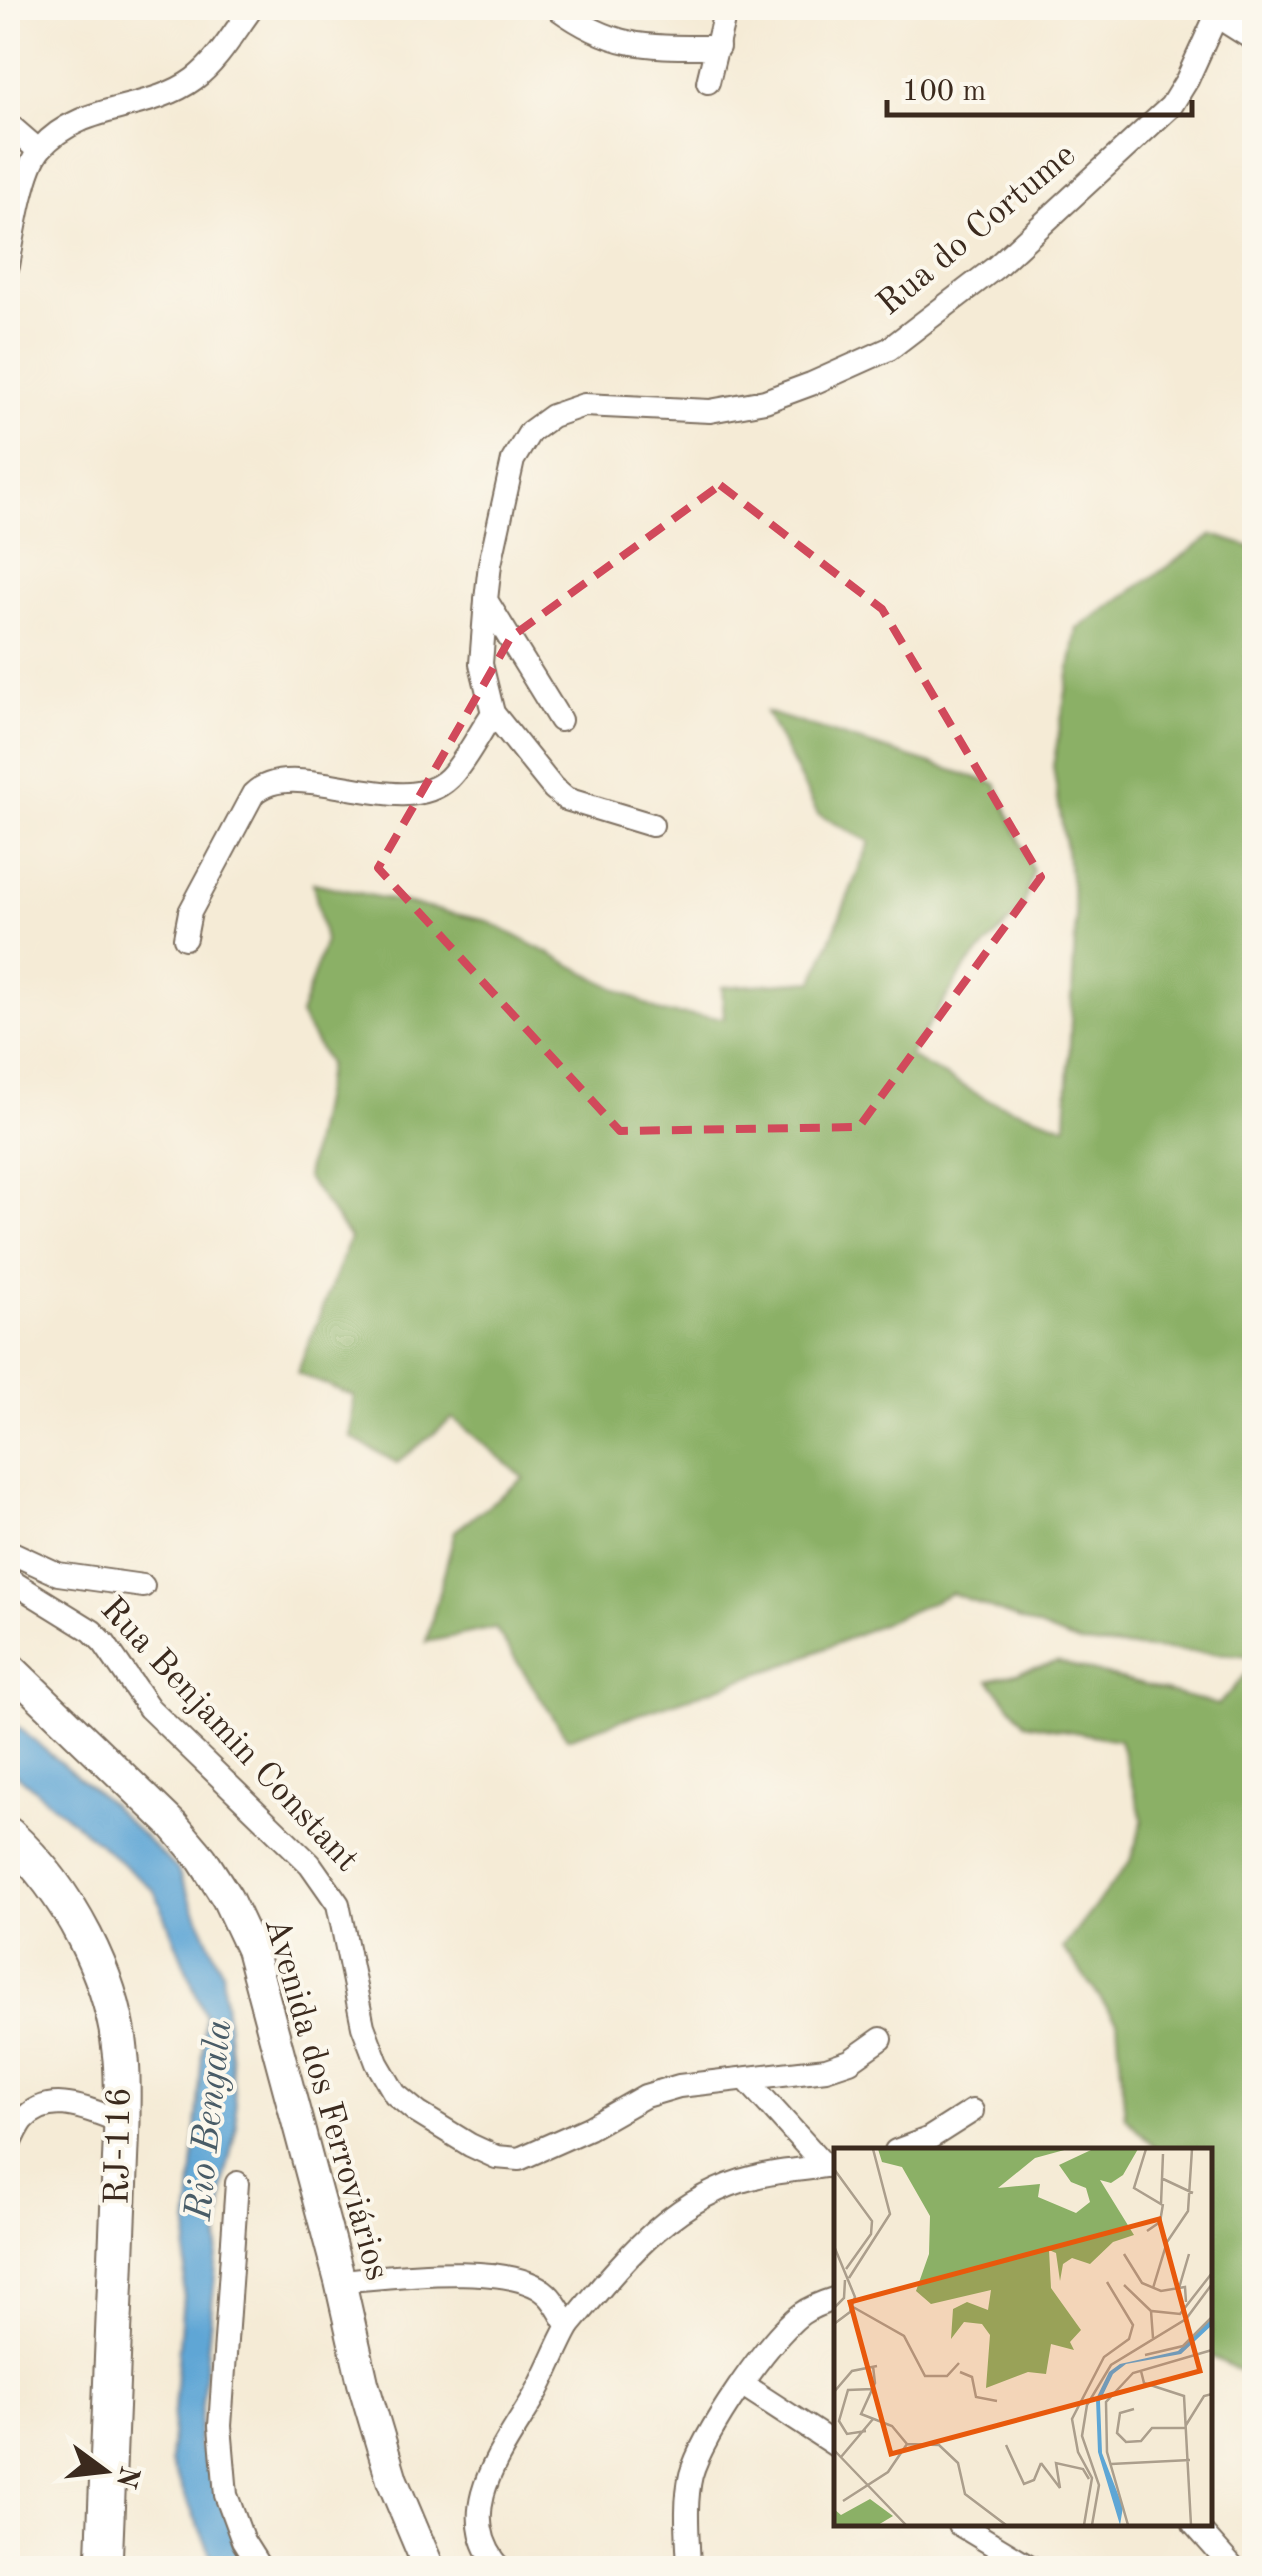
<svg xmlns="http://www.w3.org/2000/svg" width="1262" height="2576" font-family="'Old Standard TT',serif">
  <style>
    .forest { fill: #8bb066; stroke: #636d42; stroke-width: 2.5 }
    .water { fill: #5ea6d5; stroke: #4c687a; stroke-width: 2.5 }
    .lines { fill: none; stroke-linecap: round; stroke-linejoin: round }
    .street-casing { stroke: #7c6e5e; stroke-width: 26 }
    .secondary-casing { stroke: #7c6e5e; stroke-width: 34 }
    .primary-casing { stroke: #7c6e5e; stroke-width: 39 }
    .street { stroke: #fff; stroke-width: 22 }
    .secondary { stroke: #fff; stroke-width: 30 }
    .primary { stroke: #fff; stroke-width: 35 }
    .marked { fill: none; stroke: #d1495b; stroke-width: 8; stroke-dasharray: 20 12; stroke-linejoin: round }
    .labels { text-anchor: middle; dominant-baseline: central; stroke-width: 8; stroke-linejoin: round; paint-order: stroke }
    .street-label { font-size: 35px; fill: #3b2a1e; stroke: #fbf7ec }
    .water-label { font-size: 38px; font-style: italic; fill: #495c67; stroke: #fbf7ec }
    .inset-road { fill: none; stroke: #ab9e8c; stroke-width: 2.5 }
    .view { fill: #e8590c; fill-opacity: 0.15; stroke: #e8590c; stroke-width: 5 }
    .inset-edge { fill: none; stroke: #3b2a1e; stroke-width: 5 }
  </style>
  <rect width="100%" height="100%" fill="#fbf7ec"/>
  <filter id="ink" filterUnits="userSpaceOnUse"><feTurbulence type="fractalNoise" baseFrequency=".01" numOctaves="2"/><feDisplacementMap in="SourceGraphic" scale="20" xChannelSelector="R" yChannelSelector="G"/><feConvolveMatrix kernelMatrix="1 2 1 2 8 2 1 2 1" color-interpolation-filters="sRGB"/></filter>
  <filter id="wash" filterUnits="userSpaceOnUse"><feTurbulence type="fractalNoise" baseFrequency=".0048" numOctaves="4" result="noise"/><feDisplacementMap in="SourceGraphic" scale="40" xChannelSelector="R" yChannelSelector="G"/><feGaussianBlur stdDeviation="2.25" result="paint"/><feColorMatrix in="noise" values="0 0 0 0 0 0 0 0 0 0 0 0 0 0 0 0 0 1.4 0 .05"/><feComposite in="paint" operator="in"/></filter>
  <g filter="url(#wash)">
    <rect width="100%" height="100%" fill="#f5ebd6"/>
    <!-- forest -->
    <g class="forest">
      <polygon points="1213,535 1254,548 1254,1656 1081,1644 952,1593 791,1663 567,1738 495,1628 426,1642 455,1531 524,1478 453,1418 397,1463 351,1437 354,1396 297,1373 350,1238 306,1177 328,1064 300,1015 325,941 313,883 487,921 663,1013 724,1018 722,987 814,981 870,842 818,814 766,712 996,784 1033,871 1023,908 966,967 909,1056 988,1100 1066,1126 1076,916 1053,766 1077,629"/>
      <polygon points="1057,1662 1218,1705 1254,1665 1254,2367 1243,2372 1210,2356 1210,2151 1159,2151 1125,2117 1117,2021 1063,1948 1130,1861 1143,1821 1119,1740 1025,1723 989,1680"/>
    </g>
    <!-- water -->
    <polygon class="water" points="8,1719 103,1798 177,1869 222,1971 237,2125 225,2177 198,2444 251,2568 217,2568 170,2462 205,2016 155,1891 8,1767"/>
  </g>
  <g filter="url(#ink)">
    <g class="lines">
      <defs>
        <g id="street">
          <path d="M557,8C615,50 649,47 718,47"/>
          <polyline points="708,82 726,8"/>
          <polyline points="8,124 38,150"/>
          <path d="M8,266C13,238 23,168 41,148C81,102 148,113 194,79C218,61 234,32 252,8"/>
          <polyline points="486,600 481,664 493,713 553,788 566,799 652,825"/>
          <polyline points="560,720 486,600 490,564 513,460 530,432 552,416 584,405 710,411 765,401 811,384 889,349 996,267 1171,106 1187,80 1219,10"/>
          <path d="M185,938L190,912L253,794C294,753 402,824 449,778C466,761 479,733 493,713"/>
          <polyline points="8,1551 58,1574 143,1586"/>
          <polyline points="8,1579 92,1631 104,1643 149,1708 310,1864 338,1904 363,2026 377,2063 395,2094 418,2113 470,2145 496,2157 519,2159 589,2128 645,2096 679,2086 826,2069 850,2061 881,2039"/>
          <polyline points="746,2079 825,2166 834,2165"/>
          <path d="M8,2149C12,2140 17,2128 23,2120C50,2089 91,2111 122,2122"/>
          <polyline points="896,2151 928,2139 972,2111"/>
          <polyline points="237,2183 220,2426 226,2495 243,2541 260,2568"/>
          <path d="M340,2281C388,2277 511,2260 547,2294C556,2302 562,2316 569,2326C556,2349 547,2375 534,2397C504,2449 450,2512 500,2568"/>
          <path d="M569,2326C621,2264 671,2197 755,2177C777,2171 802,2170 825,2166"/>
          <polyline points="743,2385 837,2446"/>
          <polyline points="959,2524 1032,2568"/>
          <polyline points="1194,2524 1233,2568"/>
          <path d="M689,2568C688,2538 684,2504 691,2475C702,2435 768,2339 801,2314C812,2306 824,2302 837,2298"/>
        </g>
        <polyline id="secondary" points="8,1666 174,1826 202,1859 227,1898 251,1949 340,2281 363,2383 392,2480 429,2568"/>
        <g id="primary">
          <polyline points="1216,8 1254,32"/>
          <path d="M8,1835C68,1890 114,1976 121,2059C123,2080 122,2101 122,2122L104,2568"/>
        </g>
      </defs>
      <!-- street casing -->
      <use href="#street" class="street-casing"/>
      <!-- secondary casing -->
      <use href="#secondary" class="secondary-casing"/>
      <!-- primary casing -->
      <use href="#primary" class="primary-casing"/>
      <!-- street -->
      <use href="#street" class="street"/>
      <!-- secondary -->
      <use href="#secondary" class="secondary"/>
      <!-- primary -->
      <use href="#primary" class="primary"/>
    </g>
  </g>
  <!-- marked area -->
  <path class="marked" d="M720,485L882,609L1041,877L859,1127L620,1131L378,868L511,637Z"/>
  <g class="labels">
    <!-- street labels -->
    <g class="street-label">
      <text transform="translate(977 230) rotate(-40)">Rua do Cortume</text>
      <text transform="translate(229 1735) rotate(47)">Rua Benjamin Constant</text>
      <text transform="translate(326 2099) rotate(74)">Avenida dos Ferroviários</text>
      <text transform="translate(119 2146) rotate(-89)">RJ-116</text>
    </g>
    <!-- water labels -->
    <g class="water-label">
      <text transform="translate(210 2120) rotate(-84)">Rio Bengala</text>
    </g>
  </g>
  <!-- overview -->
  <g transform="translate(834 2148)">
    <rect width="378" height="378" fill="#f5ebd6"/>
    <path d="M44,1H234L201,10L164,40L206,36L204,49L242,65L256,54L252,40L237,34L225,17L257,2L304,1L289,27L277,35L266,32L300,87L279,94L256,116L238,110L229,116L226,133L222,105L215,102L217,140L247,182L236,194L240,202L217,196L212,226L194,224L152,240L156,187L148,176L130,174L117,191L119,161L133,154L154,162L157,142L97,156L82,143L95,106L96,68L68,19L48,14ZM36,351L59,368L44,377H0V361L7,367Z" fill="#8bb066"/>
    <path d="M377,171V178L347,206L292,216L279,226L266,253L268,305L289,359L286,377L264,304L262,251L275,224L286,216L344,203Z" fill="#5ea6d5"/>
    <path class="inset-road" d="M312,1L300,40L327,56L329,6M0,21L38,73L37,86L12,121M327,30L359,45M313,83L326,74L329,56M0,98L21,149L16,164L0,176M290,106L308,135L327,143L351,139L352,154M15,130L56,66L39,1M290,137L317,163M319,140L333,94L354,63L358,1M345,140L355,106M19,159L70,188L91,228H113L125,215M0,160L10,150L11,132M319,190L317,163L346,166L378,125M311,207L349,198L378,169M39,218L41,235L27,266L58,278L73,296L105,297L124,315L131,346L172,377M307,223L310,235L350,248L357,377M126,224L138,229L142,249L163,253M0,244L18,223L43,218M300,261L286,265L283,285L292,294L307,293L318,280H351M352,277L370,248L378,246M32,283L13,286L5,273L14,242L39,241M172,297L190,336L200,332L207,315M0,302L72,377M7,309L39,271M207,315L226,340L222,315L249,321L255,331M277,316L356,312M9,353L54,324L73,296M250,377L258,330L244,304L238,271L270,209L295,191L299,177L273,134M258,377L265,337L248,288L253,257L277,217L352,171L378,136M294,377L273,304L272,254L299,225L378,202"/>
    <path class="view" d="M325,71L366,223L57,306L16,154Z"/>
    <rect width="378" height="378" class="inset-edge"/>
  </g>
  <!-- margin -->
  <rect width="1262" height="2576" fill="none" stroke="#fbf7ec" stroke-width="40"/>
  <!-- north arrow -->
  <g transform="translate(105 2471) rotate(105)" stroke="#fbf7ec" stroke-width="8" paint-order="stroke">
  <path d="M0-8L18 38L0 25L-18 38Z" fill="#3b2a1e"/>
  <text y="-15" font-size="28" font-weight="bold" text-anchor="middle" fill="#3b2a1e">N</text>
  </g>
  <!-- scale -->
  <path d="M887 100v15h305v-15" fill="none" stroke="#3b2a1e" stroke-width="5"/>
  <text x="902" y="100" font-size="30" fill="#3b2a1e" stroke="#fbf7ec" stroke-width="8" paint-order="stroke">100 m</text>
</svg>
